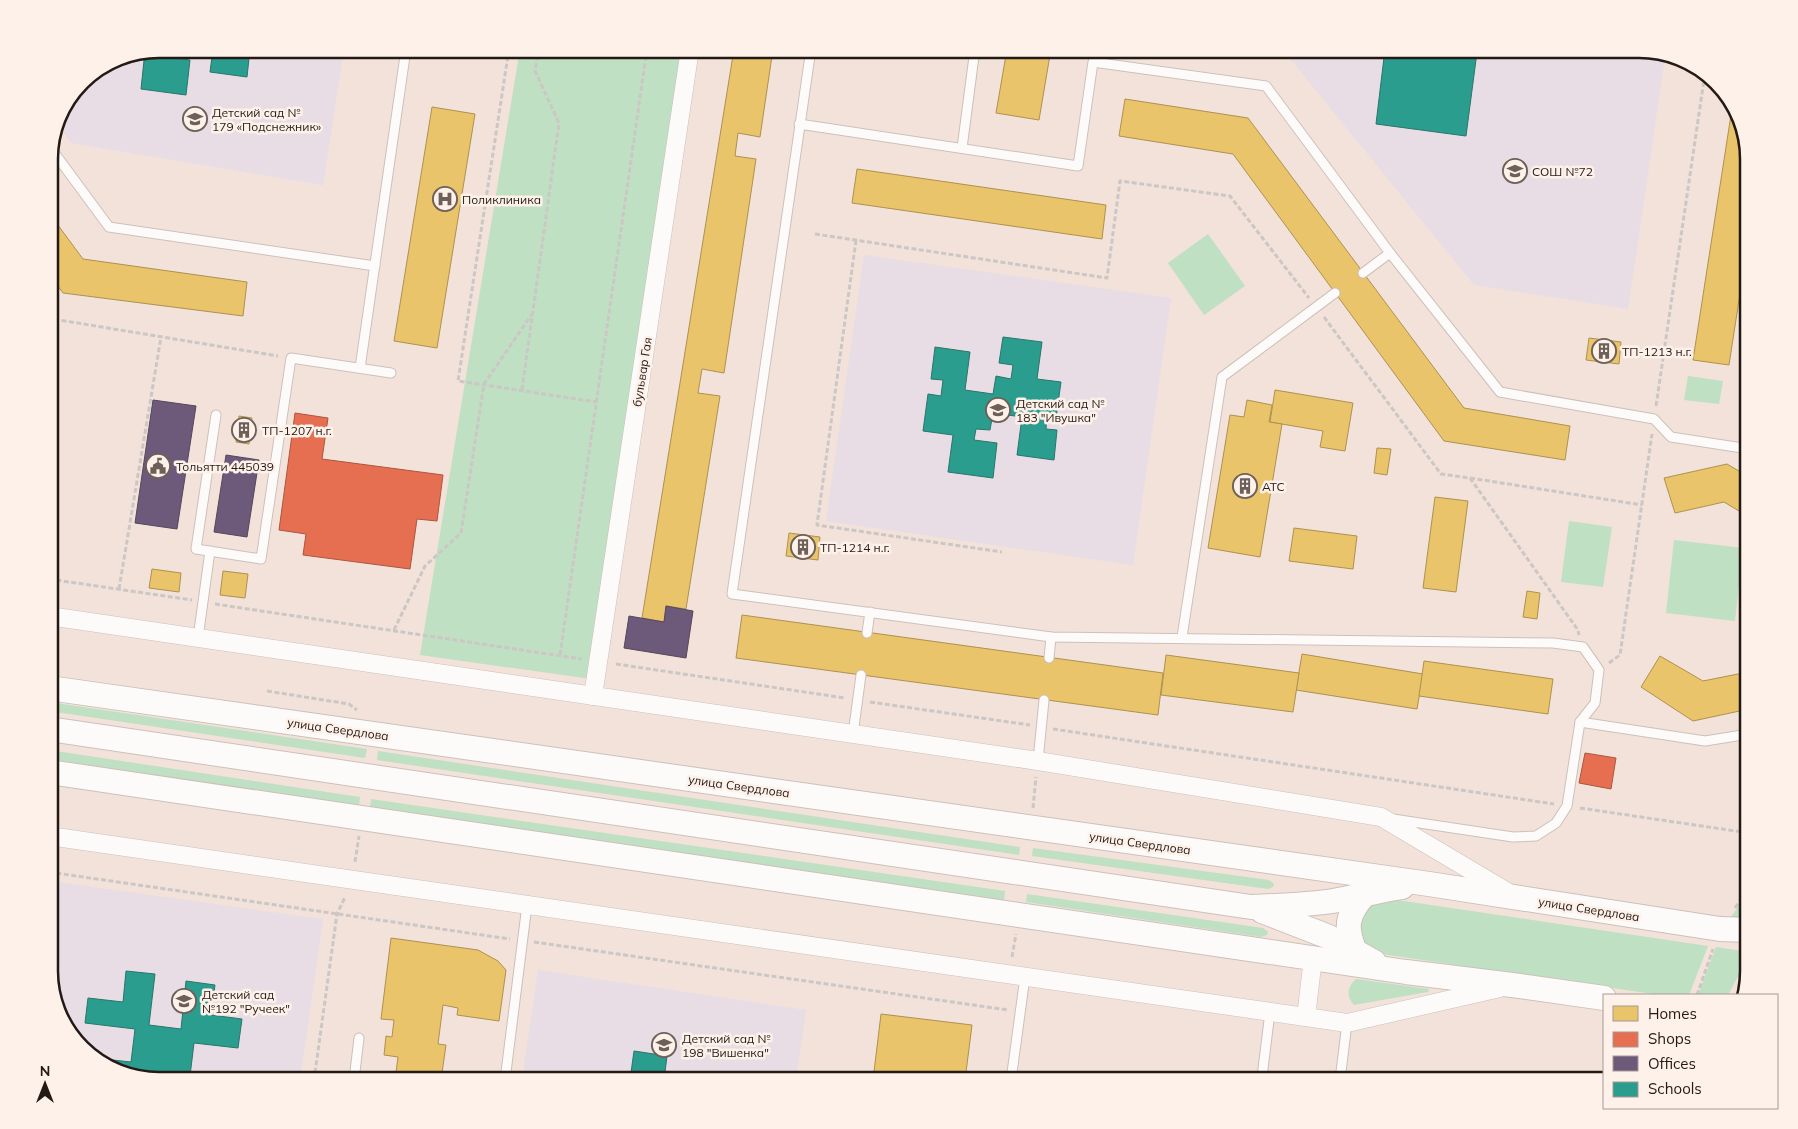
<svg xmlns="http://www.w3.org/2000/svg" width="1798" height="1129" font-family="Mulish,sans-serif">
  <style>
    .education { fill: #e8dce5 }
    .green { fill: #bfe0c2 }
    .homes { fill: #e9c46a; stroke: #ae9150 }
    .shops { fill: #e76f51; stroke: #ac563f }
    .offices { fill: #6d597a; stroke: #57465b }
    .schools { fill: #2a9d8f; stroke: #28766a }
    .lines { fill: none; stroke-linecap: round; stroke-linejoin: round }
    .service-casing { stroke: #cdc0ba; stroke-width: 11 }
    .minor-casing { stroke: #cdc0ba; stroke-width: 19 }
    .secondary-casing { stroke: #cdc0ba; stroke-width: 26 }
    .path { stroke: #ccc7c5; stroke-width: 3; stroke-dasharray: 5 2.5; stroke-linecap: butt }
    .service { stroke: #fdfbf9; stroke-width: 9 }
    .minor { stroke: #fdfbf9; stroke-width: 18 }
    .secondary { stroke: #fdfbf9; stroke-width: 24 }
    .labels { text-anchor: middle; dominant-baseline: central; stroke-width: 5; stroke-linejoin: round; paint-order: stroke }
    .poi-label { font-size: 12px; fill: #241a14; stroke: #fdf1ea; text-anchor: start }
    .street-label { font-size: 12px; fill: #241a14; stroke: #fdf1ea }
    .rim { fill: none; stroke: #241a14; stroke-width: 2.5 }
  </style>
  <rect width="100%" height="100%" fill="#f2e2da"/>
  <!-- education -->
  <g class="education">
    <polygon points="159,49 344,49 323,185 71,143 56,122 57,116 81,81 117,57"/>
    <polygon points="1271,49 1639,49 1665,57 1628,309 1474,285 1284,51"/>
    <polygon points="864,255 1171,298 1133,565 826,521"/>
    <polygon points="49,881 323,919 300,1080 159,1080 98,1062 63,1025 49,977"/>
    <polygon points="538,970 806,1010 796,1080 522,1080"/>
  </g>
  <!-- green -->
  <g class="green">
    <polygon points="520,49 682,49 591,679 420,655"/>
    <polygon points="1208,234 1245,286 1204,315 1168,263"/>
    <polygon points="1688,376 1723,381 1719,404 1684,400"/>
    <polygon points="1569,521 1612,527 1603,587 1561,582"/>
    <polygon points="1674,540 1743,548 1735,621 1666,613"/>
    <polygon points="49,702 367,749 365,758 49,711"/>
    <polygon points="49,750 360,797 359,806 49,759"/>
    <polygon points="378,751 1020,847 1019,855 377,760"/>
    <polygon points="371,799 1005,891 1004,900 370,808"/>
    <polygon points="1033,848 1269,880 1274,884 1273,887 1268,889 1032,856"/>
    <polygon points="1749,892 1749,922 1728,921"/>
    <polygon points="1027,894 1263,928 1268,932 1267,935 1261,937 1026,902"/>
    <polygon points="1383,898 1708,946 1689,995 1660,995 1368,952 1355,922 1358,913"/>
    <polygon points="1716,947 1749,952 1749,956 1728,995 1698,995"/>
    <path d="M1356,979L1429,989L1428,992L1354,1005C1346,996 1347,987 1356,979Z"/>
  </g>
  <!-- homes -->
  <g class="homes">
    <polygon points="734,49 773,49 760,137 738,133 735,156 756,159 724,373 702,369 698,393 720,396 686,609 666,606 664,622 642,618"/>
    <polygon points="1007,49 1051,49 1039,120 996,113"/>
    <polygon points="1125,99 1248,118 1464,408 1570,426 1565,460 1444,441 1233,154 1119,136"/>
    <polygon points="1733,102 1735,104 1749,159 1749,235 1729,365 1693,360"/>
    <polygon points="432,107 475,114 437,348 394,341"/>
    <polygon points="857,169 1106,205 1102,239 852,203"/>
    <polygon points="49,213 83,259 247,282 243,316 63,293 49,274"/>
    <polygon points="1589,338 1621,342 1619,364 1586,360"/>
    <polygon points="1275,390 1353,403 1345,451 1320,447 1323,431 1270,422"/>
    <polygon points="1247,400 1272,405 1269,422 1282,424 1260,557 1208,548 1230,415 1244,417"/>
    <polygon points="239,416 252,418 249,444 236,442"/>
    <polygon points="1377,448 1391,449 1387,475 1374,473"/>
    <polygon points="1727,464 1749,477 1749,517 1724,502 1675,513 1664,478"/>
    <polygon points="1435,497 1468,501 1456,592 1423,588"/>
    <polygon points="1294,528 1357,536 1353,569 1289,561"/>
    <polygon points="789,533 820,537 818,560 786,556"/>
    <polygon points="152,569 181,573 179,592 149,588"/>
    <polygon points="223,571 248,574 245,598 220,595"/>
    <polygon points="1527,591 1540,593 1537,619 1523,617"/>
    <polygon points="742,615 1163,673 1158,715 736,658"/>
    <polygon points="1302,654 1423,674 1417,709 1296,690"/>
    <polygon points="1166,655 1299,673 1293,712 1161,695"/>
    <polygon points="1660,656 1703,681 1748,672 1749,709 1693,721 1641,687"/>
    <polygon points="1424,661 1553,679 1548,714 1419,696"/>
    <polygon points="1749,661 1749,679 1744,663"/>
    <polygon points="391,938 478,950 498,961 506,970 499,1021 457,1015 458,1008 443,1005 438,1044 446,1045 441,1080 413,1078 412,1080 395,1080 398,1057 384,1055 386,1036 392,1037 394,1020 381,1019"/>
    <polygon points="881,1014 972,1025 965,1080 873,1080"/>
  </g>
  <!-- shops -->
  <g class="shops">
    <polygon points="295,413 328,418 322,459 443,475 437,521 417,519 410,569 303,555 306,534 279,530"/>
    <polygon points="1585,753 1616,758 1611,789 1579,783"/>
  </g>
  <!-- offices -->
  <g class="offices">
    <polygon points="153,400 196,406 177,529 135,523"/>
    <polygon points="226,455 259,460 247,537 214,532"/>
    <polygon points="666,606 693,611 686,658 624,648 629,616 664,622"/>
  </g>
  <!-- schools -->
  <g class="schools">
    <polygon points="159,49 168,49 167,57 190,60 186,95 141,89 145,51"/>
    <polygon points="213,49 250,49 247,77 210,72"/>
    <polygon points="1385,49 1449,49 1477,52 1466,136 1376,124"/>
    <polygon points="1003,337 1042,342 1037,379 1061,382 1056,418 1047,417 1046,429 1057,430 1054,460 1017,455 1022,417 993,413 990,430 976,429 974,440 997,443 993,478 948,472 953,435 923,431 928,394 941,396 943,380 931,379 935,347 970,352 965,390 993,394 996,376 1011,379 1013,365 999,363"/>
    <polygon points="126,971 155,974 149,1025 181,1029 186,981 215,985 211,1015 242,1019 238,1048 194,1043 190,1076 227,1080 159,1080 98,1062 94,1058 131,1062 135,1029 85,1023 88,998 123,1002"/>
    <polygon points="634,1051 667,1056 664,1080 630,1080"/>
  </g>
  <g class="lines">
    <defs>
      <g id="service">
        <polyline points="811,49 732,594 1051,637 1553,643 1583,647 1599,670 1595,703 1580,722"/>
        <polyline points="799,124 1078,166 1093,62 1266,86 1390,253 1500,392 1654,419 1671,437 1749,449"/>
        <polyline points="50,147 109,227 375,266"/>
        <polyline points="962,148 975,49"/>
        <polyline points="1363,273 1390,253"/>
        <polyline points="360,368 406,49"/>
        <polyline points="216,415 196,549 261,559 291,358 391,373"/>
        <polyline points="867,633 870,612"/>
        <polyline points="1182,637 1222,377 1335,293"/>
        <polyline points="198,638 210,551"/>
        <polyline points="1049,658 1051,637"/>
        <polyline points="853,734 861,675"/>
        <polyline points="1038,761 1044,700"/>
        <polyline points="1393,819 1513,837 1536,836 1556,823 1567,806 1580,722 1705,741 1749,734"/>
        <polyline points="1262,1077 1270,1012"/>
        <polyline points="354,1080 359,1038"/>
        <polyline points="505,1080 527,905"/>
        <polyline points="867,1080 867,1079"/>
        <polyline points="1011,1080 1025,977"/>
        <polyline points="1340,1080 1347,1023"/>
      </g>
      <g id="minor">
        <polyline points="49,616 1038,761 1381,817 1509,893"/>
        <polyline points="593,696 690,49"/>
        <polyline points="49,836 1347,1023 1500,988"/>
        <polyline points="1306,1017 1313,958"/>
      </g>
      <g id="secondary">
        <polyline points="49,688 1429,884 1720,929 1749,930"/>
        <path d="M49,729L1251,907C1278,906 1306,905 1333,901C1357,897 1379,890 1402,887"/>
        <polyline points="49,772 1406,972 1512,985 1604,998"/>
        <polyline points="1262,911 1329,937 1374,962"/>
        <path d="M1355,952C1345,927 1346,916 1364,895"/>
      </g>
    </defs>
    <!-- service casing -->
    <use href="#service" class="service-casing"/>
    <!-- minor casing -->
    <use href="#minor" class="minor-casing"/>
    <!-- secondary casing -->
    <use href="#secondary" class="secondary-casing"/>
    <!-- path -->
    <g class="path">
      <polyline points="509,49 458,381 597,402"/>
      <polyline points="516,49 538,52"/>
      <polyline points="815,234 1107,278 1120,181 1230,196 1309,298"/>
      <polyline points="856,240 817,525 1002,552"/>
      <polyline points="49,314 53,319 278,356"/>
      <polyline points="1324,317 1441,474 1470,478 1578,630 1579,635"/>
      <polyline points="522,390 559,123 535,71 539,49"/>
      <polyline points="1656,406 1705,73"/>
      <polyline points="1470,478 1642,505"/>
      <polyline points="49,579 192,600"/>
      <polyline points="119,589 161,337"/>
      <polyline points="215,604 582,659"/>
      <polyline points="394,630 425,566 461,533 484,384 532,314"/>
      <polyline points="560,655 647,49"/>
      <polyline points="1609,663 1620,655 1652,434"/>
      <polyline points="616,664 845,698"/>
      <polyline points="267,691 349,704 357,710"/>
      <polyline points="870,702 1030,725"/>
      <polyline points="1053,729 1554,804"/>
      <polyline points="1033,808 1036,777"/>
      <polyline points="1580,808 1749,833"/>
      <polyline points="355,862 359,836"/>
      <polyline points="49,872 510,939"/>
      <polyline points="1735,908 1749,889"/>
      <polyline points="534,942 1008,1010"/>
      <polyline points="1012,957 1016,934"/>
      <polyline points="1697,995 1713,949"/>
      <polyline points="314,1080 337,914 345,897"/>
    </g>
    <!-- service -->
    <use href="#service" class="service"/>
    <!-- minor -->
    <use href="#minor" class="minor"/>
    <!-- secondary -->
    <use href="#secondary" class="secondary"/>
  </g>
  <!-- icons -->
  <defs>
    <symbol id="school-ring" viewBox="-11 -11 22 22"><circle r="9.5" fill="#fdf1ea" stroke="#6c6059" stroke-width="1.5"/><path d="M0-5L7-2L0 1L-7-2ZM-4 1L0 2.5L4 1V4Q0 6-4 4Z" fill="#6c6059"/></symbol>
    <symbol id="hospital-ring" viewBox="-11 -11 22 22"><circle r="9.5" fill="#fdf1ea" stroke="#6c6059" stroke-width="1.5"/><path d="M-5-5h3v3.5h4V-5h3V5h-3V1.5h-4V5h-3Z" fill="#6c6059"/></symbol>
    <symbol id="building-ring" viewBox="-11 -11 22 22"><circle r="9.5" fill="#fdf1ea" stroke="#6c6059" stroke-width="1.5"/><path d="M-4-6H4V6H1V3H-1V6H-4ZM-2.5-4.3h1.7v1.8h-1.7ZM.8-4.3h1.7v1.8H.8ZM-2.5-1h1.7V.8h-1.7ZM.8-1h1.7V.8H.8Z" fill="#6c6059"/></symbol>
    <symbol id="civic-ring" viewBox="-11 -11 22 22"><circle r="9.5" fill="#fdf1ea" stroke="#6c6059" stroke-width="1.5"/><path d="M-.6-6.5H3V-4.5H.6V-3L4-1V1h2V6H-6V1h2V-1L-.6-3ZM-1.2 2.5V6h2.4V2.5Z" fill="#6c6059"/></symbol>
  </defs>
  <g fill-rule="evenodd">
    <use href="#school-ring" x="181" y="105" width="28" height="28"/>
    <use href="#school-ring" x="1501" y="157" width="28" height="28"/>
    <use href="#hospital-ring" x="431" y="185" width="28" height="28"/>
    <use href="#building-ring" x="1590" y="337" width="28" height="28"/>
    <use href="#school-ring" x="984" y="396" width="28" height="28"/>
    <use href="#building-ring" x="230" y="416" width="28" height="28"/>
    <use href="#civic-ring" x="144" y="452" width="28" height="28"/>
    <use href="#building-ring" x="1231" y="472" width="28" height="28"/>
    <use href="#building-ring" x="789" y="533" width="28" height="28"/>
    <use href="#school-ring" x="170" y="987" width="28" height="28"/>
    <use href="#school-ring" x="650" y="1031" width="28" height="28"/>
  </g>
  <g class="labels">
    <!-- poi labels -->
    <g class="poi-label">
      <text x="212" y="112">Детский сад №<tspan x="212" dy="14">179 «Подснежник»</tspan></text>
      <text x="1532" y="171">СОШ №72</text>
      <text x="462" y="199">Поликлиника</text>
      <text x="1622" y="351">ТП-1213 н.г.</text>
      <text x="1016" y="403">Детский сад №<tspan x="1016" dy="14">183 "Ивушка"</tspan></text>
      <text x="262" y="430">ТП-1207 н.г.</text>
      <text x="176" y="466">Тольятти 445039</text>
      <text x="1262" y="486">АТС</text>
      <text x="820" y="547">ТП-1214 н.г.</text>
      <text x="202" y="994">Детский сад<tspan x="202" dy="14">№192 "Ручеек"</tspan></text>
      <text x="682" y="1038">Детский сад №<tspan x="682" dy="14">198 "Вишенка"</tspan></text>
    </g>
    <!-- street labels -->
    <g class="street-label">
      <text transform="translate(642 372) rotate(-81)">бульвар Гая</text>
      <text transform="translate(338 729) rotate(8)">улица Свердлова</text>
      <text transform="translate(739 786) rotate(8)">улица Свердлова</text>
      <text transform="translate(1140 843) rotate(8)">улица Свердлова</text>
      <text transform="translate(1589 909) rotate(9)">улица Свердлова</text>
    </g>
  </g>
  <!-- crop -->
  <path d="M0 0H1798V1129H0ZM159 58H1639A101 101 0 0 1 1740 159V971A101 101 0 0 1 1639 1072H159A101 101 0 0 1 58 971V159A101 101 0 0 1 159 58Z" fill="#fdf1ea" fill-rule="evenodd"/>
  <path class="rim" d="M159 58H1639A101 101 0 0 1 1740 159V971A101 101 0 0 1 1639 1072H159A101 101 0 0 1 58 971V159A101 101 0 0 1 159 58Z"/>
  <!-- legend -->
  <rect x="1603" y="994" width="175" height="115" fill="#fdf1ea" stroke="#a69b94"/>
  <rect x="1613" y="1006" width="25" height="15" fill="#e9c46a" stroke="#a69b94"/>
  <text x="1648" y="1019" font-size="15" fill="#241a14">Homes</text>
  <rect x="1613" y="1032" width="25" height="15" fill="#e76f51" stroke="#a69b94"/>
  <text x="1648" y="1044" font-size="15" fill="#241a14">Shops</text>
  <rect x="1613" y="1056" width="25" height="15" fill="#6d597a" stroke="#a69b94"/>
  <text x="1648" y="1069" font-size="15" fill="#241a14">Offices</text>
  <rect x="1613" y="1082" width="25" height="15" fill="#2a9d8f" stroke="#a69b94"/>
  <text x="1648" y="1094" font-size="15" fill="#241a14">Schools</text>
  <!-- north arrow -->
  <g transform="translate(45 1084)" stroke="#fdf1ea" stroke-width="4" paint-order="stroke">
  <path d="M0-4L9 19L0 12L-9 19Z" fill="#241a14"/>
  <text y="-8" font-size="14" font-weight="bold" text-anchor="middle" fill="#241a14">N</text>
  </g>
</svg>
